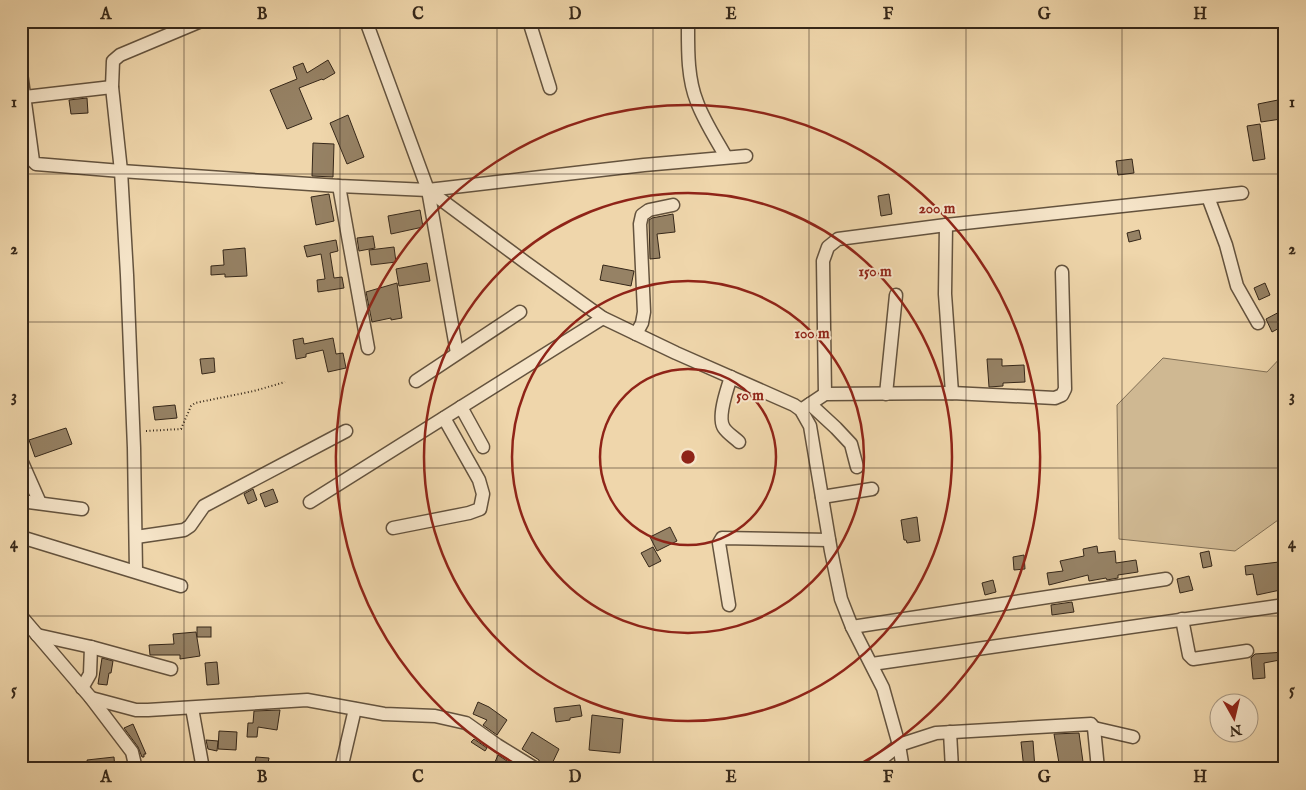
<svg xmlns="http://www.w3.org/2000/svg" width="1306" height="790" font-family="'IM FELL English',serif">
  <style>
    .green { fill: #cfb892; stroke: #827056 }
    .building { fill: #968265; stroke: #352719 }
    .lines { fill: none; stroke-linecap: round; stroke-linejoin: round }
    .minor-casing { stroke: #64533e; stroke-width: 15 }
    .path { stroke: #352719; stroke-width: 2; stroke-dasharray: 1 2.5; stroke-linecap: butt }
    .minor { stroke: #f5e4c8; stroke-width: 12 }
    .grid { fill: none; stroke: #352719; stroke-width: 1; stroke-opacity: 0.55 }
    .ring { fill: none; stroke: #8f2418; stroke-width: 2.5 }
    .centre { fill: #8f2418; stroke: #f5e4c8; stroke-width: 2.5 }
    .ring-label { font-size: 15px; text-anchor: middle; font-weight: bold; fill: #8f2418; stroke: #f5e4c8; stroke-width: 4; stroke-linejoin: round; paint-order: stroke }
    .neatline { fill: none; stroke: #352719; stroke-width: 2 }
    .grid-label { font-size: 16px; text-anchor: middle; font-weight: bold; fill: #352719 }
  </style>
  <rect width="100%" height="100%" fill="#efd6ab"/>
  <filter id="stains"><feTurbulence type="fractalNoise" baseFrequency=".004" numOctaves="4"/><feColorMatrix values="0 0 0 0 .2 0 0 0 0 .09 0 0 0 0 .02 0 0 0 .5 -.17"/></filter>
  <radialGradient id="worn" r=".72"><stop offset=".6" stop-color="#630" stop-opacity="0"/><stop offset="1" stop-color="#630" stop-opacity=".3"/></radialGradient>
  <!-- green -->
  <polygon class="green" points="1285,353 1285,515 1235,551 1119,539 1117,405 1163,358 1267,372"/>
  <!-- building -->
  <g class="building">
    <polygon points="328,60 335,73 323,80 322,79 299,88 312,119 287,129 270,90 297,79 293,67 303,63 307,73"/>
    <polygon points="87,98 88,113 71,114 69,100"/>
    <polygon points="1278,100 1281,119 1261,122 1258,104"/>
    <polygon points="348,115 364,157 347,164 330,123"/>
    <polygon points="1260,124 1265,159 1253,161 1247,126"/>
    <polygon points="313,143 334,144 333,177 312,176"/>
    <polygon points="1132,159 1134,173 1118,175 1116,161"/>
    <polygon points="329,194 334,221 316,225 311,197"/>
    <polygon points="889,194 892,214 881,216 878,196"/>
    <polygon points="420,210 423,227 391,234 388,216"/>
    <polygon points="673,214 675,232 657,234 660,258 650,259 649,220 652,218"/>
    <polygon points="1139,230 1141,239 1129,242 1127,233"/>
    <polygon points="373,236 375,248 359,251 357,238"/>
    <polygon points="336,240 338,251 330,253 334,278 342,277 344,288 318,292 317,280 325,279 321,254 307,257 304,246"/>
    <polygon points="394,247 396,262 371,265 369,250"/>
    <polygon points="245,248 247,276 225,277 225,274 211,275 211,266 224,265 223,250"/>
    <polygon points="427,263 430,281 399,286 396,269"/>
    <polygon points="603,265 634,271 631,286 600,280"/>
    <polygon points="397,283 402,318 391,320 391,318 372,322 366,292"/>
    <polygon points="1265,283 1270,295 1259,300 1254,288"/>
    <polygon points="1285,309 1285,325 1272,332 1266,319"/>
    <polygon points="303,338 304,344 333,338 336,354 343,353 346,368 328,372 323,350 306,354 306,357 296,359 293,340"/>
    <polygon points="214,358 215,372 202,374 200,359"/>
    <polygon points="987,359 1002,359 1002,366 1024,365 1025,382 1003,383 1003,386 989,387"/>
    <polygon points="175,405 177,418 155,420 153,407"/>
    <polygon points="66,428 72,444 35,457 29,440"/>
    <polygon points="253,489 257,500 248,504 244,494"/>
    <polygon points="273,489 278,502 265,507 260,494"/>
    <polygon points="917,517 920,541 907,543 906,540 904,540 901,520"/>
    <polygon points="670,527 677,541 657,551 650,537"/>
    <polygon points="1097,546 1098,553 1115,551 1116,563 1136,560 1138,572 1118,575 1118,578 1107,580 1106,578 1089,581 1088,575 1049,585 1047,573 1063,571 1060,561 1084,556 1083,549"/>
    <polygon points="653,547 661,561 649,567 641,553"/>
    <polygon points="1209,551 1212,566 1203,568 1200,553"/>
    <polygon points="1024,555 1025,569 1014,570 1013,557"/>
    <polygon points="1279,562 1281,580 1283,579 1285,589 1257,595 1253,574 1246,575 1245,566"/>
    <polygon points="1189,576 1193,590 1180,593 1177,579"/>
    <polygon points="993,580 996,592 985,595 982,583"/>
    <polygon points="1072,602 1074,612 1052,615 1051,605"/>
    <rect x="197" y="627" width="14" height="10"/>
    <polygon points="196,632 200,656 180,659 180,655 150,655 149,645 174,644 173,634"/>
    <polygon points="1285,652 1285,659 1264,663 1265,678 1253,679 1251,658 1255,654"/>
    <polygon points="102,658 113,661 111,673 109,673 107,685 98,684"/>
    <polygon points="217,662 219,684 207,685 205,663"/>
    <polygon points="478,702 489,707 507,720 497,735 483,725 487,720 473,714"/>
    <polygon points="580,705 582,716 570,718 570,720 556,722 554,708"/>
    <polygon points="280,710 277,730 258,727 257,737 247,737 248,723 253,723 254,711"/>
    <polygon points="592,715 623,719 620,753 589,750"/>
    <polygon points="133,724 146,754 144,754 144,757 142,757 138,747 124,728"/>
    <polygon points="219,731 237,732 236,750 218,749"/>
    <polygon points="532,732 559,749 550,768 543,765 539,761 539,760 522,749"/>
    <polygon points="1079,733 1084,769 1060,769 1054,734"/>
    <polygon points="474,739 487,748 485,751 471,742"/>
    <polygon points="206,740 218,741 217,751 208,749"/>
    <polygon points="1033,741 1035,769 1024,769 1021,742"/>
    <polygon points="498,755 507,761 504,769 492,769"/>
    <polygon points="114,757 115,769 89,769 87,760"/>
    <polygon points="256,757 269,758 267,769 254,769"/>
  </g>
  <g class="lines">
    <defs>
      <g id="minor">
        <polyline points="366,21 428,190 457,353"/>
        <polyline points="529,21 550,88"/>
        <path d="M688,21C688,48 687,77 697,102C704,121 716,139 726,157"/>
        <polyline points="21,73 33,161 36,164 121,171 339,186 428,190 644,165 746,156"/>
        <polyline points="25,97 112,87"/>
        <polyline points="339,186 368,348"/>
        <polyline points="428,190 525,262 603,318 676,353 794,405 801,410 810,426 831,551 841,599 852,627 883,688 899,745 903,769"/>
        <polyline points="1208,197 1226,245 1237,286 1258,323"/>
        <polyline points="946,225 945,294 952,393"/>
        <polyline points="636,334 642,323 644,312 640,224 642,215 649,210 673,205"/>
        <path d="M731,377C727,389 717,418 724,428C727,433 735,438 739,442"/>
        <polyline points="416,381 520,312"/>
        <polyline points="825,394 823,261 828,247 838,239 946,225 1242,193"/>
        <polyline points="886,394 896,295"/>
        <polyline points="810,404 836,428 851,444 857,467"/>
        <polyline points="461,407 483,447"/>
        <polyline points="801,410 825,394 952,393 1055,398 1062,395 1065,389 1062,272"/>
        <polyline points="21,460 40,503"/>
        <polyline points="822,497 872,489"/>
        <polyline points="21,501 82,509"/>
        <polyline points="310,502 603,318"/>
        <polyline points="393,528 469,513 480,509 483,494 479,480 444,418"/>
        <polyline points="21,537 181,586"/>
        <polyline points="136,537 184,530 190,526 204,506 346,431"/>
        <polyline points="136,571 134,448 127,275 121,171 112,87 113,61 120,55 201,21"/>
        <polyline points="729,605 719,543 722,538 829,540"/>
        <polyline points="21,616 91,698 132,752 136,769"/>
        <polyline points="1182,619 1189,655 1193,659 1247,651"/>
        <polyline points="852,627 1166,579"/>
        <polyline points="37,635 91,647 171,669"/>
        <polyline points="872,664 1285,605"/>
        <polyline points="82,688 90,674 91,647"/>
        <polyline points="91,698 136,710 148,710 307,700 384,714 435,716 466,723 497,745 536,769"/>
        <polyline points="192,708 203,769"/>
        <polyline points="1094,728 1133,737"/>
        <polyline points="950,732 952,769"/>
        <polyline points="341,769 355,709"/>
        <polyline points="869,769 899,745 936,733 1091,724 1094,728 1098,769"/>
      </g>
    </defs>
    <!-- minor casing -->
    <use href="#minor" class="minor-casing"/>
    <!-- path -->
    <polyline class="path" points="146,431 181,429 191,406 195,403 254,391 285,382"/>
    <!-- minor -->
    <use href="#minor" class="minor"/>
  </g>
  <!-- grid -->
  <path class="grid" d="M184,21V769M340,21V769M497,21V769M653,21V769M809,21V769M966,21V769M1122,21V769M21,174H1285M21,322H1285M21,468H1285M21,616H1285"/>
  <!-- distance rings -->
  <g class="ring">
    <circle cx="688" cy="457" r="88"/>
    <circle cx="688" cy="457" r="176"/>
    <circle cx="688" cy="457" r="264"/>
    <path d="M523 768A352 352 0 1 1 853 768"/>
  </g>
  <circle cx="688" cy="457" r="8" class="centre"/>
  <g class="ring-label">
    <text x="937" y="213">200 m</text>
    <text x="875" y="276">150 m</text>
    <text x="812" y="338">100 m</text>
    <text x="750" y="400">50 m</text>
  </g>
  <!-- margin -->
  <rect width="1306" height="790" fill="none" stroke="#efd6ab" stroke-width="55"/>
  <!-- north arrow -->
  <g transform="translate(1234 718) rotate(172)"><circle r="24" fill="#f5e4c8" stroke="#a89882"/>
  <path d="M0-4L9 19L0 12L-9 19Z" fill="#8f2418"/>
  <text y="-8" font-size="14" font-weight="bold" text-anchor="middle" fill="#352719">N</text>
  </g>
  <rect x="28" y="28" width="1250" height="734" class="neatline"/>
  <g class="grid-label">
    <text x="106" y="19">A</text>
    <text x="262" y="19">B</text>
    <text x="418" y="19">C</text>
    <text x="575" y="19">D</text>
    <text x="731" y="19">E</text>
    <text x="888" y="19">F</text>
    <text x="1044" y="19">G</text>
    <text x="1200" y="19">H</text>
    <text x="14" y="107">1</text>
    <text x="1292" y="107">1</text>
    <text x="14" y="254">2</text>
    <text x="1292" y="254">2</text>
    <text x="14" y="401">3</text>
    <text x="1292" y="401">3</text>
    <text x="14" y="548">4</text>
    <text x="1292" y="548">4</text>
    <text x="14" y="695">5</text>
    <text x="1292" y="695">5</text>
    <text x="106" y="782">A</text>
    <text x="262" y="782">B</text>
    <text x="418" y="782">C</text>
    <text x="575" y="782">D</text>
    <text x="731" y="782">E</text>
    <text x="888" y="782">F</text>
    <text x="1044" y="782">G</text>
    <text x="1200" y="782">H</text>
  </g>
  <rect width="100%" height="100%" filter="url(#stains)"/>
  <rect width="100%" height="100%" fill="url(#worn)"/>
</svg>
